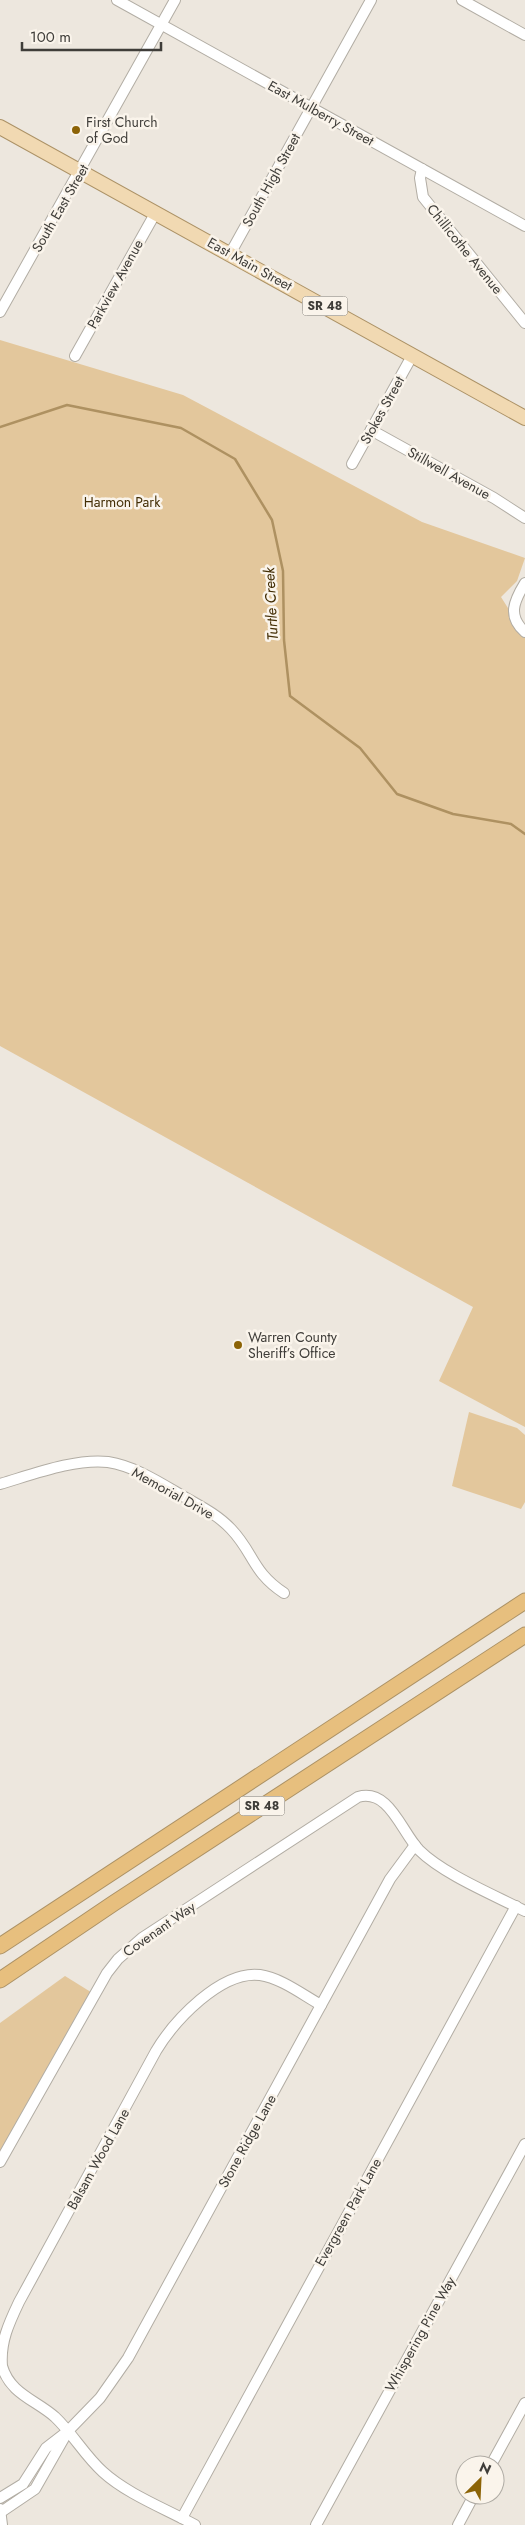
<svg xmlns="http://www.w3.org/2000/svg" width="525" height="2525" viewBox="0 0 525 2525" font-family="Jost,sans-serif">
	<rect width="100%" height="100%" fill="#ede7de"/>
	<!-- green -->
	<g fill="#e3c79c">
		<polygon points="0,340 183,395 422,522 525,558 517,581 501,597 525,635 525,1427 439,1381 473,1307 0,1046"/>
		<polygon points="469,1412 517,1428 525,1435 525,1502 521,1509 452,1486"/>
		<polygon points="65,1976 94,1994 0,2163 0,2023"/>
	</g>
	<g fill="none" stroke-linecap="round" stroke-linejoin="round">
		<!-- stream -->
		<polyline stroke="#ae9161" stroke-width="2.5" points="0,427 67,405 181,428 235,459 272,520 283,571 284,640 290,696 360,748 397,794 453,814 511,824 525,834"/>
		<!-- minor casing -->
		<g stroke="#b2ada4" stroke-width="12">
			<g id="minor">
				<polyline points="117,0 525,226"/>
				<polyline points="462,0 525,35"/>
				<polyline points="422,169 420,178 423,197 525,323"/>
				<polyline points="230,254 371,0"/>
				<polyline points="0,312 175,0"/>
				<polyline points="75,356 156,212"/>
				<polyline points="371,430 494,498 525,518"/>
				<polyline points="352,464 412,356"/>
				<path d="M525,583C514,601 507,616 525,632"/>
				<path d="M0,1484C31,1475 76,1458 108,1462C134,1466 159,1482 181,1495C198,1505 217,1514 231,1529C254,1553 252,1572 284,1593"/>
				<path d="M0,2162L107,1973L118,1959L142,1938L358,1797C389,1788 401,1831 419,1850C443,1874 494,1895 525,1911"/>
				<polyline points="491,2465 525,2403"/>
				<polyline points="0,2498 23,2484 46,2448 68,2431 100,2398 128,2358 390,1879 415,1845"/>
				<polyline points="0,2509 2,2525"/>
				<polyline points="1,2512 35,2489 68,2431"/>
				<polyline points="182,2518 516,1906"/>
				<path d="M195,2525C166,2509 127,2494 103,2472C85,2456 73,2434 55,2417C36,2400 10,2394 2,2366C0,2342 9,2323 19,2302L156,2051C174,2021 221,1970 260,1975C281,1978 303,1995 321,2005"/>
				<polyline points="316,2525 525,2144"/>
				<polyline points="458,2525 474,2495"/>
			</g>
		</g>
		<!-- major casing -->
		<g stroke="#ac9266" stroke-width="16">
			<polyline id="major" points="0,127 525,418"/>
		</g>
		<!-- highway casing -->
		<g stroke="#ac9266" stroke-width="17">
			<g id="highway">
				<polyline points="0,1946 525,1601"/>
				<polyline points="0,1980 114,1903 525,1635"/>
			</g>
		</g>
		<!-- minor -->
		<use href="#minor" stroke="#fff" stroke-width="10"/>
		<!-- major -->
		<use href="#major" stroke="#f1d9b2" stroke-width="14"/>
		<!-- highway -->
		<use href="#highway" stroke="#e7bf7e" stroke-width="15"/>
	</g>
	<!-- markers -->
	<g fill="#8c6306" stroke="#faf4eb" stroke-width="2">
		<circle cx="76" cy="130" r="5"/>
		<circle cx="238" cy="1345" r="5"/>
	</g>
	<g text-anchor="middle" stroke-width="5" stroke-linejoin="round" paint-order="stroke">
		<!-- shield labels -->
		<g fill="#faf4eb" stroke="#77746e" stroke-width="1">
			<rect x="302.5" y="296.5" width="45" height="19" rx="4"/>
			<rect x="239.5" y="1796.5" width="45" height="19" rx="4"/>
		</g>
		<g font-size="12" font-weight="bold" fill="#3f3d39">
			<text x="325" y="310">SR 48</text>
			<text x="262" y="1810">SR 48</text>
		</g>
		<!-- street labels -->
		<g font-size="14" fill="#3f3d39" stroke="#faf4eb">
			<text transform="translate(321 113) rotate(29)" y="5">East Mulberry Street</text>
			<text transform="translate(271 180) rotate(-61)" y="5">South High Street</text>
			<text transform="translate(60 208) rotate(-60)" y="5">South East Street</text>
			<text transform="translate(465 249) rotate(51)" y="5">Chillicothe Avenue</text>
			<text transform="translate(250 264) rotate(29)" y="5">East Main Street</text>
			<text transform="translate(115 284) rotate(-61)" y="5">Parkview Avenue</text>
			<text transform="translate(382 410) rotate(-61)" y="5">Stokes Street</text>
			<text transform="translate(449 473) rotate(29)" y="5">Stillwell Avenue</text>
			<text transform="translate(173 1493) rotate(29)" y="5">Memorial Drive</text>
			<text transform="translate(159 1929) rotate(-35)" y="5">Covenant Way</text>
			<text transform="translate(247 2141) rotate(-61)" y="5">Stone Ridge Lane</text>
			<text transform="translate(98 2159) rotate(-61)" y="5">Balsam Wood Lane</text>
			<text transform="translate(348 2212) rotate(-61)" y="5">Evergreen Park Lane</text>
			<text transform="translate(420 2334) rotate(-61)" y="5">Whispering Pine Way</text>
		</g>
		<!-- poi labels -->
		<g font-size="14" fill="#3f3d39" stroke="#faf4eb" text-anchor="start">
			<text x="86" y="127">First Church<tspan x="86" dy="16">of God</tspan></text>
			<text x="248" y="1342">Warren County<tspan x="248" dy="16">Sheriff’s Office</tspan></text>
		</g>
		<!-- park labels -->
		<g font-size="14" fill="#432e05" stroke="#faf4eb">
			<text x="122" y="507">Harmon Park</text>
		</g>
		<!-- water labels -->
		<g font-size="15" font-style="italic" fill="#422d04" stroke="#faf4eb">
			<text transform="translate(271 604) rotate(-93)" y="5">Turtle Creek</text>
		</g>
	</g>
	<!-- north arrow -->
	<g transform="translate(480 2480) rotate(24)"><circle r="24" fill="#faf4eb" stroke="#afaba4"/>
	<path d="M0-4L9 19L0 12L-9 19Z" fill="#8c6306"/>
	<text y="-8" font-size="14" font-weight="bold" text-anchor="middle" fill="#3f3d39">N</text>
	</g>
	<!-- scale -->
	<path d="M22 42v8h139v-8" fill="none" stroke="#3f3d39" stroke-width="2.5"/>
	<text x="30" y="42" font-size="15" fill="#3f3d39" stroke="#faf4eb" stroke-width="4" paint-order="stroke">100 m</text>
</svg>
